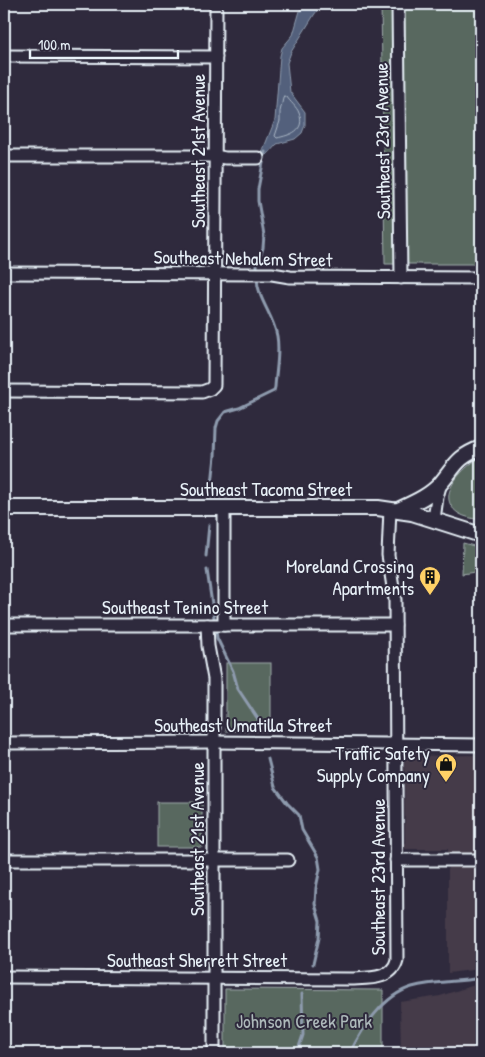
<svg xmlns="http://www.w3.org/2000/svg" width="485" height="1057" viewBox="0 0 485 1057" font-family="'Patrick Hand',sans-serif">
	<rect width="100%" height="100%" fill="#2f2a3d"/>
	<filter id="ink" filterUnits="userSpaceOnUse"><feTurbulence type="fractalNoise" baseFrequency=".02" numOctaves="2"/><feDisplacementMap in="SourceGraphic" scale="10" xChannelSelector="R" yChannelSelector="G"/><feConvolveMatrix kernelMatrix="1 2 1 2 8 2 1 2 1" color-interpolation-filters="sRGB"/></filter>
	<g filter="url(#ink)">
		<!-- built -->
		<g fill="#443a48">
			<polygon points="481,755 481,969 448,973 448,849 405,849 404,756"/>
			<polygon points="481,983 481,1053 401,1053 400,1002 440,996"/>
		</g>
		<!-- green -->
		<g fill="#58685f" stroke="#a0acac">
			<polygon points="381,4 481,4 481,264 385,264"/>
			<path d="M481,457V520C474,519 464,517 458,513C433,495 465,466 481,457Z"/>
			<polygon points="463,543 481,548 481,571 462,574"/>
			<rect x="226" y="663" width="45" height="68"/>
			<rect x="157" y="802" width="45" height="45"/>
			<polygon points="225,989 383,990 383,1053 225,1053"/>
		</g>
		<!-- water -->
		<polygon fill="#52617c" stroke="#8e9bae" points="302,4 322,4 314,15 291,52 287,63 290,92 305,112 305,125 302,133 295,139 277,144 267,155 261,155 275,120 280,56 282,48 293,35"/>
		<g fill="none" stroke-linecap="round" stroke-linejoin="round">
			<!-- shore -->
			<path stroke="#acb7c6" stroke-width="1" d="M284,96L287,97C290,102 297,107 299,113C306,131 290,135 277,138L275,136L280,121V112Z"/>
			<!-- stream -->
			<g stroke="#8e9bae" stroke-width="3">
				<polyline points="257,270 257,265 263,248 264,235 258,201 258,189 265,152"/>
				<path d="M211,494L215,456L216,428L218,421L225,412L239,408L274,391L275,387C276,370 280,352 277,336C273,314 257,299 257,277"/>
				<polyline points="206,556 209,525"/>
				<polyline points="207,570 217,638 233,671 238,689 264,728"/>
				<polyline points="268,759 275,787 287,803 299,815 302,830 318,857 320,869 316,888 315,904 320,921 319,938 313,964"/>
				<polyline points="297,1053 303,1035 302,994"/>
				<path d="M350,1053C362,1028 384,995 412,987C434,981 459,982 481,978"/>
			</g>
			<!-- minor casing -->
			<g stroke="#e8f1f8" stroke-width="15">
				<g id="minor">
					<polyline points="398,4 401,278"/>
					<polyline points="4,56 216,57"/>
					<polyline points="4,156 215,156 225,158 258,158"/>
					<polyline points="4,273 272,274 290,277 481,278"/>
					<polyline points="4,391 202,392 210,389 214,385 216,4"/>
					<polyline points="224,508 224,625"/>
					<polyline points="434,520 437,497 441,483"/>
					<polyline points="4,625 395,625"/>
					<polyline points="207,625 208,646 214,679 214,1053"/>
					<polyline points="4,743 214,742 481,745"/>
					<polyline points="4,860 288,860"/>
					<polyline points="396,860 481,860"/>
					<path d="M4,977L351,979C368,978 392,980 397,960L395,600L388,555L390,509"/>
				</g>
			</g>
			<!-- major casing -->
			<g stroke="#e8f1f8" stroke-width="18">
				<g id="major">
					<polyline points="4,508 378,508 412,513 481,535"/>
					<path d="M398,510C413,503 430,496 441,483C456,465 457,457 481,448"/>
				</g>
			</g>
			<!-- minor -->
			<use href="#minor" stroke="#2f2a3d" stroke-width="11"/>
			<!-- major -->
			<use href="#major" stroke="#2f2a3d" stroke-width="14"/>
		</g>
	</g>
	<!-- icons -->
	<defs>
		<g id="building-pin" transform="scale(1.125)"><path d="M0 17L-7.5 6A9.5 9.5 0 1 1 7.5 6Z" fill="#ffd166" stroke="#2f2a3d"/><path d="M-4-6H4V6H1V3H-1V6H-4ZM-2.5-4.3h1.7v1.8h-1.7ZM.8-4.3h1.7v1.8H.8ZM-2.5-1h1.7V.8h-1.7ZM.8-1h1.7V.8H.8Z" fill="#111"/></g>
		<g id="shop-pin" transform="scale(1.125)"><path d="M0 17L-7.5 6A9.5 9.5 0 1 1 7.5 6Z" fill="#ffd166" stroke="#2f2a3d"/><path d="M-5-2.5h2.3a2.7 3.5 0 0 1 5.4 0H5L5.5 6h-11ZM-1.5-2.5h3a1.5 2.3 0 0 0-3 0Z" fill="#111"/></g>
	</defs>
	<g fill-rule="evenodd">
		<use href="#building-pin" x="430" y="577"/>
		<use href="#shop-pin" x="446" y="764"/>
	</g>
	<g text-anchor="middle" stroke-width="4" stroke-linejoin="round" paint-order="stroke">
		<!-- street labels -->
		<g font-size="19" fill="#e8f1f8" stroke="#2f2a3d">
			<text transform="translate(382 141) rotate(-91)" y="7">Southeast 23rd Avenue</text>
			<text transform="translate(198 151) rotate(-90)" y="7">Southeast 21st Avenue</text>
			<text transform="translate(243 258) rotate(1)" y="7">Southeast Nehalem Street</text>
			<text x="266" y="496">Southeast Tacoma Street</text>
			<text x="185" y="614">Southeast Tenino Street</text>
			<text x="243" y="732">Southeast Umatilla Street</text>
			<text transform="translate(197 839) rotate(-90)" y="7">Southeast 21st Avenue</text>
			<text transform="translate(378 877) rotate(-90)" y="7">Southeast 23rd Avenue</text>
			<text x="197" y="967">Southeast Sherrett Street</text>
		</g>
		<!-- poi labels -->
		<g font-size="19" fill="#e8f1f8" stroke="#2f2a3d" text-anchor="end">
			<text x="414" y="573">Moreland Crossing<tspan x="414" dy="22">Apartments</tspan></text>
			<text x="430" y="760">Traffic Safety<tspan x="430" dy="22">Supply Company</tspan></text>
		</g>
		<!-- park labels -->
		<g font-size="19" fill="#aebabb" stroke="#2f2a3d">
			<text x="304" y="1028">Johnson Creek Park</text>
		</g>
	</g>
	<!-- margin -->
	<rect width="485" height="1057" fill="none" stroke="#2f2a3d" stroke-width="20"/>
	<rect x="10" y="10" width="465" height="1037" fill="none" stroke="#e8f1f8" stroke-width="2" filter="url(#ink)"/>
	<!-- scale -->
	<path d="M30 50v8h148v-8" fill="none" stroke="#e8f1f8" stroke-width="2.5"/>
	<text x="38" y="50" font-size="15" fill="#e8f1f8" stroke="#2f2a3d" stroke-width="4" paint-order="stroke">100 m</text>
</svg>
